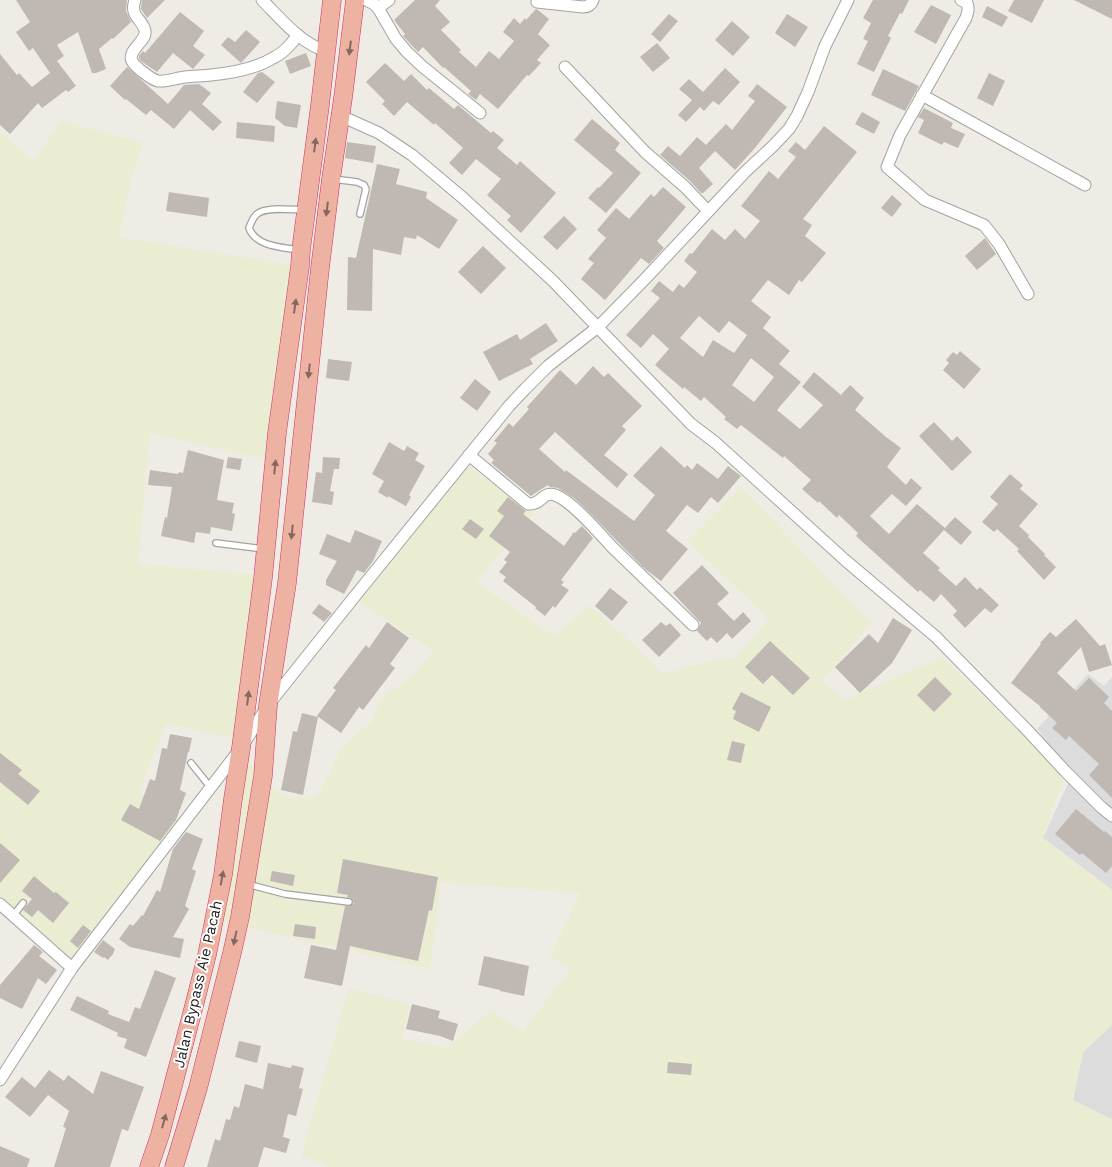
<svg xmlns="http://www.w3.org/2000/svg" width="1112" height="1167" viewBox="0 0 1112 1167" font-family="'Work Sans',sans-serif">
	<rect width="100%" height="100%" fill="#efece6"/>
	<!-- residential -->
	<g fill="#dddcdc">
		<polygon points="1088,674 1104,686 1112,677 1112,890 1043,838 1072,775 1037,729"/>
		<polygon points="1112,1025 1112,1119 1111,1119 1073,1100 1083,1052"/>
	</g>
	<!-- farmland -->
	<g fill="#ebedd2">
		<polygon points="61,121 143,143 131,179 119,237 300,266 275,462 150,433 138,564 261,575 245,741 167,723 139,791 173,836 72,968 0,907 0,131 33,162"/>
		<polygon points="463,462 534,513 476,582 555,637 589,605 632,643 663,674 703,663 736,657 769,619 687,541 741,487 871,623 822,681 845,700 942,657 1065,776 1043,838 1112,890 1112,1025 1083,1052 1073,1100 1111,1119 1112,1119 1112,1167 328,1167 301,1156 349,988 410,1004 402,1039 447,1048 490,1011 523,1031 572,967 550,957 580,893 441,882 430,969 209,918 237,750 284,797 317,797 342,747 373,720 378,704 384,695 409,679 434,651 354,599"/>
	</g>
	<!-- building -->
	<g fill="#c0b8b2" fill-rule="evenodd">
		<polygon points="16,0 127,0 126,11 131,22 113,39 112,38 99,49 106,69 96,73 92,73 78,32 57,45 64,56 57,61 76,86 68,92 66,90 42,108 38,103 10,134 0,125 0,54 17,75 19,73 32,87 50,73 33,48 29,51 16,32 30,22"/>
		<polygon points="142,0 165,0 147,18 141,9"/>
		<polygon points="415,0 440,0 435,6 450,22 441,30 461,50 459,52 476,67 489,51 499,59 514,41 503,32 514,18 520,24 525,18 526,20 536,9 538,10 549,19 538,34 550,45 537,60 541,63 529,76 527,75 498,109 480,94 476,100 468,94 471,91 444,67 443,68 423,47 418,52 403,36 405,34 394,20"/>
		<polygon points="873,0 909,0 902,14 900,13 888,36 891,38 874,72 857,64 868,41 863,39 871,23 863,18"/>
		<polygon points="1014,0 1044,0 1032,23 1008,11"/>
		<polygon points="1074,0 1112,0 1112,19"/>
		<polygon points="931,5 951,15 936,44 914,32"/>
		<polygon points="987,6 1008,17 1002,27 982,17"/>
		<polygon points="180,12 204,31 193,46 205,55 193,69 173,53 157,72 141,61 139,58 139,56 143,51 145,53"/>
		<polygon points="669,14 678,21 660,42 651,34"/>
		<polygon points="787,14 808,27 795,47 775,33"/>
		<polygon points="732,21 750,37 733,56 715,40"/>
		<polygon points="246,30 260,42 241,63 221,45 228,37 235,42"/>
		<polygon points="657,43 670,58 653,72 640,57"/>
		<polygon points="306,53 311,66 290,74 285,61"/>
		<polygon points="385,63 404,81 411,74 427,90 429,88 454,109 458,105 491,133 493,131 504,140 497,148 517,165 520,161 556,193 521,233 507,220 511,216 487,195 501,179 476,159 462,175 449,163 463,148 435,123 434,125 407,102 394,116 382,104 385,101 366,82"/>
		<polygon points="127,67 168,104 184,85 199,84 211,93 202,104 222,122 213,131 190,110 174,129 151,110 146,115 126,99 125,100 110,86"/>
		<polygon points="725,68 740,82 719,105 713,101 704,111 700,107 686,122 678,115 692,100 679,89 689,79 703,92"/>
		<polygon points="883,69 919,86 905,111 871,95"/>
		<polygon points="262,72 275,82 257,103 243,92 258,73"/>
		<polygon points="989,73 1005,81 993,106 977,98"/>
		<polygon points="757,84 787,107 755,148 735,170 715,151 699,168 713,184 703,193 701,193 690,181 660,155 668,146 680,156 697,137 706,145 726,124 732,130 755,101 748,96"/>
		<polygon points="277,101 301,105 297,128 285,126 275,118"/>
		<polygon points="924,108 953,123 951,128 965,134 958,148 944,142 942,145 918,133 924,120 918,117"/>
		<polygon points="862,112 880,122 874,134 855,124"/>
		<polygon points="592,119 620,143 615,150 641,173 606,213 588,198 598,187 599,188 613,173 574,140"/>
		<polygon points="237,122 275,126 274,142 236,138"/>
		<path d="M824,126L857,152L803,219L812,225L805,236L826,253L802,282L799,280L789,295L768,280L751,301L771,317L763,328L790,351L779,364L801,382L777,410L800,429L823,405L802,387L814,372L841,395L850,385L864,398L855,410L886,437L901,448L887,467L906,485L911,478L922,488L906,506L892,494L870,516L889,534L917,504L945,528L955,517L972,532L961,545L944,530L923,553L940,568L938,570L956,586L965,577L977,590L980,587L999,605L991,613L985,608L965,628L953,615L957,611L941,594L934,602L920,590L918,592L856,536L858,533L839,515L837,518L819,501L818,503L802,489L811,480L784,456L783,458L741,425L737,429L724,419L726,417L704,397L701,401L684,387L683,389L655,365L669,349L653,334L641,348L626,335L660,298L651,291L659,281L673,292L679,284L684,288L697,272L684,261L690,253L692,254L712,229L725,240L735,229L745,239L760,221L741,206L769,171L778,179L796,157L788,151L796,142L805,150ZM699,316L719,333L729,321L747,335L734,353L713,340L703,357L680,338ZM751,358L774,377L754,402L732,385Z"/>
		<polygon points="347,142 376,146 373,163 345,158"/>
		<polygon points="377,164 400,169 396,184 427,192 426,198 458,220 439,249 417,235 416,239 404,237 401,255 373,249 372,311 347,310 348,257 356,258"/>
		<polygon points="663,187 686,207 657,241 664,248 649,264 641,258 605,300 581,279 594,263 588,259 606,238 597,230 616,208 629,219 651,194 654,197"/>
		<polygon points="169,192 209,198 207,217 166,211"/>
		<polygon points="892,195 902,204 892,217 881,208"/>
		<polygon points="564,216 577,229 557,250 543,237"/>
		<polygon points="985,238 996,254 977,270 965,256"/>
		<polygon points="483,246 506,268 481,294 458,272"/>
		<polygon points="546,323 558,341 530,359 533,364 499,381 483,352 517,334 520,340"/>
		<polygon points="960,351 981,369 964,389 943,370 949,363 946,360 953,352 957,355"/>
		<polygon points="328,359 352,362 349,381 326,378"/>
		<polygon points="593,366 604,377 608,373 642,406 622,426 626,430 604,455 628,474 617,488 555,432 539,449 565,472 566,470 634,521 655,495 633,476 661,446 685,468 687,465 692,470 697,463 718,479 728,466 741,476 718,503 711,497 698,513 687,505 666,531 688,549 661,581 645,569 617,541 590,513 574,498 558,488 550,487 548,485 531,496 491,463 494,460 488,454 497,443 494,441 509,423 513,427 529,409 527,407 560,370 576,385"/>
		<polygon points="475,379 491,392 477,411 460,398"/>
		<polygon points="934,422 952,441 957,436 972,452 952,471 919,436"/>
		<polygon points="389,442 404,451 407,446 419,453 415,460 425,466 409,495 411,497 406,506 388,496 388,498 378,492 384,481 372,474"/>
		<polygon points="188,450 224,460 217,500 234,503 232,513 235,514 232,531 211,527 210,534 196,532 194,543 161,536 165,517 167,518 172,487 148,485 150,470 178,474 179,472 183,473"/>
		<polygon points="228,457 242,459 240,470 226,468"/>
		<polygon points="323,457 340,458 339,469 334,469 330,491 334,492 332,505 312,502 316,472 322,473"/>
		<polygon points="1010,474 1023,485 1020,489 1038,504 1019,526 1029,535 1028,537 1045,554 1044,555 1056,567 1044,580 1017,551 1019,549 997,529 994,532 982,522 998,504 990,497"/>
		<polygon points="508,497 526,511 523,514 564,546 574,532 575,533 582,526 593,538 561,580 564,582 561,585 569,590 555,608 553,606 545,616 535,608 536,607 503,581 506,577 499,572 507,562 504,560 510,552 489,536 504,516 497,511"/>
		<polygon points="470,519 484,529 476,539 462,529"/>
		<polygon points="355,530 382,541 373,561 364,573 357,570 344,594 326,585 326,580 337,561 319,554 327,534 350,543"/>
		<polygon points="702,565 729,593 717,604 734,621 743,612 751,621 732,639 727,633 717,643 711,637 707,641 697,631 701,623 673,593"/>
		<polygon points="610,588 628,602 612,621 595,606"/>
		<polygon points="319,604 332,613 324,622 312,613"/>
		<polygon points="893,618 912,630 892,663 860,693 835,667 869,634 878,643"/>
		<polygon points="1076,619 1100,646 1105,644 1112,665 1089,672 1081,647 1057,673 1076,691 1089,678 1109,697 1104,703 1112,711 1112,798 1089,775 1099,764 1069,736 1066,740 1052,728 1057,723 1040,707 1040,706 1011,683 1041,644 1040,643 1050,632 1056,637"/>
		<polygon points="387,622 409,638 390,664 395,668 363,710 359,707 341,733 317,716 336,690 333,688 366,645 369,648"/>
		<polygon points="661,622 666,626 670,623 681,635 659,657 642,640"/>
		<polygon points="770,641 810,678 793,695 772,675 763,684 745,667"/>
		<polygon points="935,677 952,694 934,712 917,695"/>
		<polygon points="741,692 771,707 759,732 733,719 736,711 732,709"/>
		<polygon points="302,713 318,717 303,795 281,790 293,731 297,732"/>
		<polygon points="170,734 192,738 189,752 188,752 180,790 186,793 176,820 160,841 121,820 130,804 139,809 150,779 155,781 162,748 167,749"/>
		<polygon points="732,741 745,744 741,763 727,760"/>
		<polygon points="0,753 22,770 18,774 40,791 28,805 0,782"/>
		<polygon points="1076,809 1104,832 1105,831 1112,837 1112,866 1106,873 1082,853 1080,855 1055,834"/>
		<polygon points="186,832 203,839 192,869 196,871 185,906 189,909 173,937 184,939 180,958 130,947 119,939 130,924 133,926 142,915 143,916 157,890 160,892 173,849"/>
		<polygon points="0,843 20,860 0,883"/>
		<polygon points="343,859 438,877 432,911 429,910 418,961 350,946 342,986 304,978 311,945 336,950 345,906 350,906 354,903 352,899 347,897 348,895 337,893"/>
		<polygon points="272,871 295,875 293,886 270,881"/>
		<polygon points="34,876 54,893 56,892 69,903 53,923 38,910 32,917 23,910 32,899 22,891"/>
		<polygon points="295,924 316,927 315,939 293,936"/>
		<polygon points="83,925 91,931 78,948 70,941"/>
		<polygon points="103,940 115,949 113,954 108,960 104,957 103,958 94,952"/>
		<polygon points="34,945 43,952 39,956 57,970 46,984 38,978 22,1009 0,998 0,985"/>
		<polygon points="484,956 529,966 524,996 500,991 500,990 478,985"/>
		<polygon points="155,970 176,978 146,1057 124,1048 127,1039 117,1036 118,1033 70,1010 77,996 109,1011 108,1014 129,1022 135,1007 140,1009"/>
		<polygon points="412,1004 440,1011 438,1018 458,1024 453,1041 440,1036 406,1029"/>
		<polygon points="239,1041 261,1046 257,1063 235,1057"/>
		<polygon points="668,1062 692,1064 691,1075 667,1073"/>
		<polygon points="268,1063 291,1068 292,1065 304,1068 299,1088 303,1089 296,1116 288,1114 283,1137 290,1139 286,1153 264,1147 258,1167 207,1167 215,1139 220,1141 226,1119 230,1120 234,1106 239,1108 245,1084 263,1089"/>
		<polygon points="49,1070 64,1081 68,1075 93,1094 101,1071 144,1087 128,1131 122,1129 110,1167 54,1167 66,1128 63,1127 69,1111 48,1095 30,1117 5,1097 22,1077 35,1088"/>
		<polygon points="0,1146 30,1159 27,1167 0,1167"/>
	</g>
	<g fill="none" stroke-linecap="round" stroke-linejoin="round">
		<!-- service casing -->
		<g stroke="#a3a3a3" stroke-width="8">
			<g id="service">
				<polyline points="333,179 357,182 364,185 366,189 360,214"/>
				<path d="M299,250C282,247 256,247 249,228C251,223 253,217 257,214C266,206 293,210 305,210"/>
				<polyline points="216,543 264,549"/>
				<polyline points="191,763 211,788"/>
				<polyline points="247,884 285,894 349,902"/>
				<polyline points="13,916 23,903"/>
			</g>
		</g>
		<!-- minor casing -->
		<g stroke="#a3a3a3" stroke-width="13">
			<g id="minor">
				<path d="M135,0C129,17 143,19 145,31C147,41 127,50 132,61C134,66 152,80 158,81C167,82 176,78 185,77C194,76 203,76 211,75C232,73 255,69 273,58C284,53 291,44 298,35"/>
				<path d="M262,0C281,19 300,43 326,51"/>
				<polyline points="366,0 374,4 378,8 396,39 407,52 423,67 480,113"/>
				<path d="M961,0L967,3C969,9 968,12 966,18L900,135L887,167L925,200L984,225L999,244L1028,294"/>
				<path d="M537,2L583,7C588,7 591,5 593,0"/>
				<polyline points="378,8 389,0"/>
				<polyline points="565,67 645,152 685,187 708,211"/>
				<polyline points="922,95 1085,185"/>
				<polyline points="341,116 379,133 412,155 463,198 553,281 691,424 716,443 845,560 936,637 1029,732 1065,771 1101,807 1112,816"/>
				<path d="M469,455L528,504C542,505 542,491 555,495C572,501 599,533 612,547C639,573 666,599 693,625"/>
				<polyline points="0,904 72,968"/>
				<polyline points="0,1080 72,968 241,748 268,705 355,596 509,406 526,388 548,366 598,327 646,278 745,172 774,145 789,129 797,116 808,92 825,46 848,0"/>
			</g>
		</g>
		<!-- trunk casing -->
		<g stroke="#d22e66" stroke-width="19">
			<g id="trunk">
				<polyline points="149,1167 160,1135 195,1002 207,955 223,875 233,799 241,748 263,578 277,433 300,266 301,250 320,105 332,0"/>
				<polyline points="174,1167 198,1088 232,953 240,917 263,776 268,705 287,583 320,268 331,179 343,98 355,0"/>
			</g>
		</g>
		<!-- service -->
		<use href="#service" stroke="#fff" stroke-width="5.5"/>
		<!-- minor -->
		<use href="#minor" stroke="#fff" stroke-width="11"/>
		<!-- trunk -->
		<use href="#trunk" stroke="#edb2a2" stroke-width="18"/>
	</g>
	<!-- one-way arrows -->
	<defs><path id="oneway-solid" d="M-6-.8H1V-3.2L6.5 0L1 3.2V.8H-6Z" transform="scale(1.25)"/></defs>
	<g fill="#866860">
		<use href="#oneway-solid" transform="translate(350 48) rotate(97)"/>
		<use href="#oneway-solid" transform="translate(315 145) rotate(-83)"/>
		<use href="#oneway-solid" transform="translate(327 209) rotate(97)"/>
		<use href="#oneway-solid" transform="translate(295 306) rotate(-82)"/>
		<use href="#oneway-solid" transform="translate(309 371) rotate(96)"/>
		<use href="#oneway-solid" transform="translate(275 467) rotate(-84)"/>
		<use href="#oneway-solid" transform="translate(292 532) rotate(96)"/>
		<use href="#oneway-solid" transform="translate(248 698) rotate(-83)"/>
		<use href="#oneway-solid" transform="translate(222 878) rotate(-80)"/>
		<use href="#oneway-solid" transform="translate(235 938) rotate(102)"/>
		<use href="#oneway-solid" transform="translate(164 1121) rotate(-75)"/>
	</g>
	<g text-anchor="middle" stroke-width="4" stroke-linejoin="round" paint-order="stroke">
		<!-- street labels -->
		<g font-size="15" fill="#1f1f1f" stroke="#fff">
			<text transform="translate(198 984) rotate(-77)" y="5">Jalan Bypass Aie Pacah</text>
		</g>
	</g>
</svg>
